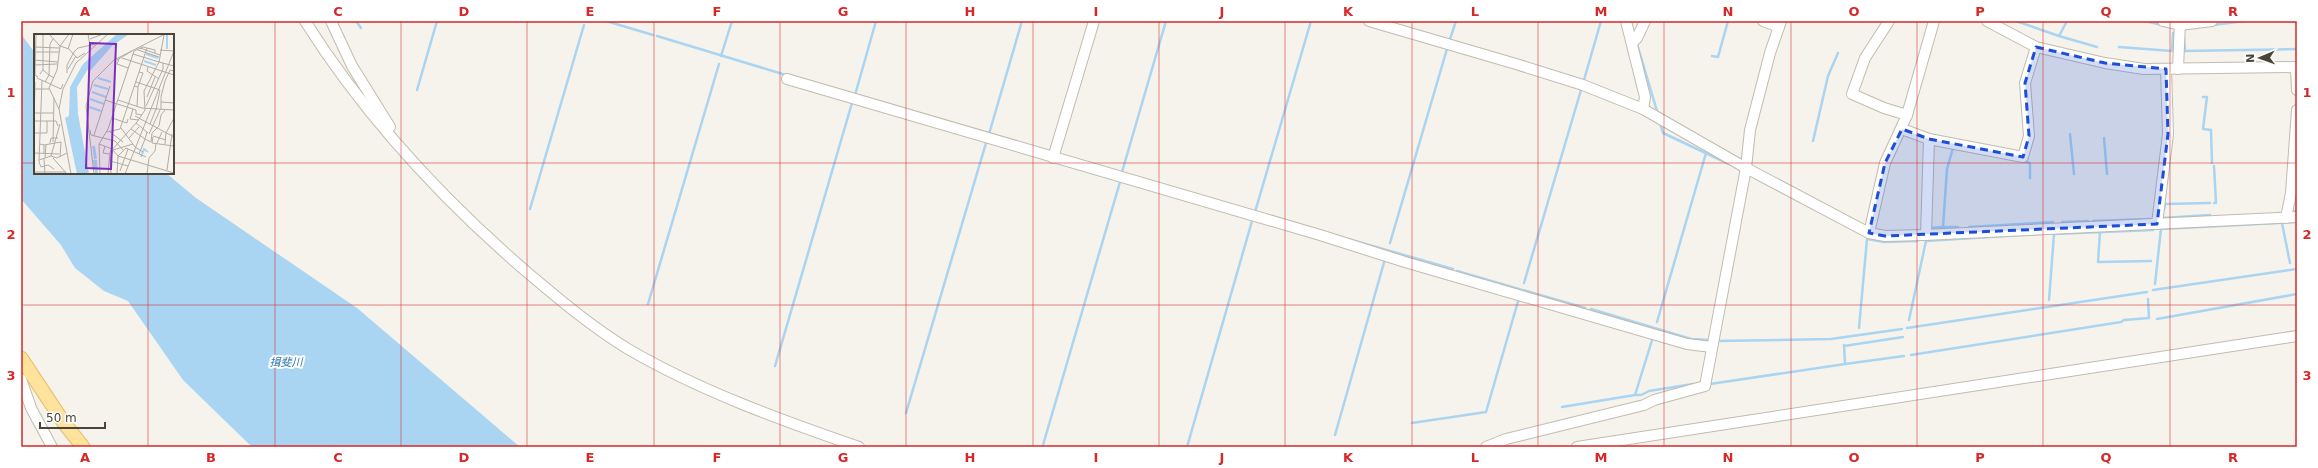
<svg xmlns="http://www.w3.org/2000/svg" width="2318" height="468" viewBox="0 0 2318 468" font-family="'DejaVu Sans','Noto Sans JP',sans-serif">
	<rect width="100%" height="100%" fill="#f6f3ec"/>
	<!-- water -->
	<polygon fill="#a9d4f2" points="21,34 35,53 35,173 166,173 196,198 357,308 520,447 252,447 183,380 128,301 104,291 75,268 61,245 21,199"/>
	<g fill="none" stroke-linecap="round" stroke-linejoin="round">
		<!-- stream -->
		<g stroke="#a9d4f2" stroke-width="2.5">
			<polyline points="356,21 361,28"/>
			<polyline points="606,21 653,35"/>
			<polyline points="2016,21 2059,36 2067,21"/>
			<polyline points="2145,21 2162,25"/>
			<polyline points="2213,25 2245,21"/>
			<polyline points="657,36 786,75"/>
			<polyline points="2059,36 2097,47"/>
			<polyline points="2184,37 2185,51 2297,49"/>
			<polyline points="1450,39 1456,21"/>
			<polyline points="1637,44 1657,111"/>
			<polyline points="2119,47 2172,51 2173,33"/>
			<polyline points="721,56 732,21"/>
			<polyline points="1712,56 1718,57 1728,21"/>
			<polyline points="1584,80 1601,21"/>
			<polyline points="417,90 437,21"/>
			<polyline points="855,95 876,21"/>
			<polyline points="2203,97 2207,97 2203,129 2211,130 2212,163"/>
			<polyline points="1660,123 1663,133 1729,164"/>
			<polyline points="989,134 1022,21"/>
			<polyline points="2070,134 2074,174"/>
			<polyline points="2104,138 2107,174"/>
			<polyline points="1813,141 1828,76 1838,53"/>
			<polyline points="1956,148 1953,148 1947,169 1943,227 1958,227"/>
			<polyline points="2022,161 2030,163 2030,178"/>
			<polyline points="2214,166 2216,203 2214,203"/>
			<polyline points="1122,172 1166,21"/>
			<polyline points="530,209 584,25"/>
			<polyline points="2164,210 2165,204 2210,203"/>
			<polyline points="2292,211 2297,211"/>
			<polyline points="1255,212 1311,21"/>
			<polyline points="2163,216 2162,218 2210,215"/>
			<polyline points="2093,221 2149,219"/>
			<polyline points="2062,222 2088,221"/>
			<polyline points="2282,223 2290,263"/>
			<polyline points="1969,227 2053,222"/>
			<polyline points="1930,228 1943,227"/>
			<polyline points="2100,232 2098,262 2151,261"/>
			<polyline points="1348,239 1453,269"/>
			<polyline points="1390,243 1447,49"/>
			<polyline points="1457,271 1585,308"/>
			<polyline points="1524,283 1581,90"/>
			<polyline points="2155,284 2161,229 2297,222"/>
			<polyline points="2153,290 2297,269"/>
			<polyline points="2049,300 2054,234 2153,230"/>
			<polyline points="648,304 719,64"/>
			<polyline points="1591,309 1691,339 1709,340"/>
			<polyline points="2157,319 2297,294"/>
			<polyline points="1909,320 1926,241 2054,233"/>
			<polyline points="1657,322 1706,153"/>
			<polyline points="1859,328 1867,239 1884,242 1917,241"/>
			<polyline points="1907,328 2147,292"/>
			<polyline points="1653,337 1635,395 1641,395 1649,391 1693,384"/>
			<polyline points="1716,341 1831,339 1902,329"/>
			<polyline points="1844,346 1903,337"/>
			<polyline points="1911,355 2121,322 2124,320 2149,318 2148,299"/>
			<polyline points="1845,364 1904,356"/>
			<polyline points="775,366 852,103"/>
			<polyline points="1710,384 1845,364 1844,345"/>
			<polyline points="1562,407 1635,395"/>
			<polyline points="906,413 986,143"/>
			<polyline points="1412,423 1486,412 1519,298"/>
			<polyline points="1335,435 1385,259"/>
			<polyline points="1043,445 1120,182"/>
			<polyline points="1187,447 1252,221"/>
		</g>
		<!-- minor casing -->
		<g stroke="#c2bbae" stroke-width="12">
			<g id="minor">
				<path d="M305,21C365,116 443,200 528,273C560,300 592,327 628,349C700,391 781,420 859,447"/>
				<polyline points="331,21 352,66 390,127"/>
				<polyline points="1369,21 1516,64 1583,85 1643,109 1746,168 1869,233 1885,236 1923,235 2297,217"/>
				<polyline points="1626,21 1645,97 1643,109"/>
				<polyline points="1763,21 1779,27"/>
				<polyline points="1889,21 1865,58 1852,94 1884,108 1907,115"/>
				<polyline points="1987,21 2036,47 2105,63 2144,69 2297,67"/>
				<polyline points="2163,21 2180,25 2212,21"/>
				<polyline points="1632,43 1637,38 1645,21"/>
				<polyline points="2296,67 2297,90"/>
				<polyline points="2178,69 2180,21"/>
				<polyline points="787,79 1320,235 1405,262 1687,344 1712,347"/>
				<polyline points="1902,129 1929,139 2023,157 2029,136 2025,83 2036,47"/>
				<polyline points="1053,158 1094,21"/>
				<polyline points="2286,218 2291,193 2297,110"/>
				<polyline points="2157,224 2168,134 2166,69"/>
				<polyline points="1869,233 1885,163 1907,115 1934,21"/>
				<polyline points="1926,235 1929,139"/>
				<polyline points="21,379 31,408 52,447"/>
				<polyline points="1486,447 1506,439 1644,405 1654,400 1705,386 1746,168 1750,130 1770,53 1781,21"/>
				<polyline points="1577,447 2297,336"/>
			</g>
		</g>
		<!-- major casing -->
		<g stroke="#e6c16a" stroke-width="15">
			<polyline id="major" points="21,358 64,423 83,447"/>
		</g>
		<!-- minor -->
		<use href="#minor" stroke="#fff" stroke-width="10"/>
		<!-- major -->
		<use href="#major" stroke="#ffe39c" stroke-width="13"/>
	</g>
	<!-- marked area -->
	<path fill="#1d4ed8" fill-opacity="0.2" stroke="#1d4ed8" stroke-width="3" stroke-dasharray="8 5" stroke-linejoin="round" d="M2036,47L2105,63L2166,69L2168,134L2157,224L1885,236L1869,233L1885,163L1902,129L1929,139L2023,157L2029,136L2025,83Z"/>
	<!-- grid -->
	<path fill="none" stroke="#d62828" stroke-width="1" stroke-opacity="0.55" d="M148,21V35M275,21V447M401,21V447M527,21V447M654,21V447M780,21V447M906,21V447M1033,21V447M1159,21V447M1285,21V447M1412,21V447M1538,21V447M1664,21V447M1791,21V447M1917,21V447M2043,21V447M2170,21V447M21,163H35M173,163H2297M148,173V447M21,305H2297"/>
	<g text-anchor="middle" stroke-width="4" stroke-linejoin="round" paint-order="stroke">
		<!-- water labels -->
		<g font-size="11" font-style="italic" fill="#2e7ab2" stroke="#fff">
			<text x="286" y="366">揖斐川</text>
		</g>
	</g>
	<!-- overview -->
	<g transform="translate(34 34)">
		<rect width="140" height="140" fill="#f6f3ec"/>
		<path d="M83,0H95L78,12L56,37L54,35L43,53L44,80L55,140H43L32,88L31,84L35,82L36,53L49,30Z" fill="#a9d4f2"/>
		<path fill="none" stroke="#a9d4f2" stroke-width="2" d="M133,1V15M112,20L124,24M110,27L122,31M64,44L77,48M60,51L74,55M58,58L72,63M56,65L70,70M55,73L67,77M59,112L61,125M60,112L62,125M107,123L110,115L114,118M60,126L62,139M62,126L63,139"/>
		<path fill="none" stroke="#b2ada4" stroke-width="1" d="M2,0L1,41L4,43M15,0L26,12L35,15L43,24L51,19M54,0L56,12M19,5L16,10L15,41L20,44M56,5L69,0M0,13L25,14M106,14L126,21M34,15L39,0M104,16L125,23M126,16L140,17M0,18H25M99,20L125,28M88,24L140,41M85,25L83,30L94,34M0,26L24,28M83,26L98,17M125,28L140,32M0,31L23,30M114,33L113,37L125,45M34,35L42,22M9,36L15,41L11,48M33,39V31L40,18L44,14L62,10M6,40L9,36V0M3,44L27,55L29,50M8,46L5,128L7,133L14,131L20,135M102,48L126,56M100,52L104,53L103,73M104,53L109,39L105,38M0,55H15M113,63L121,43M71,66L102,76V80L108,81M84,66L108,74L140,76M127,68L140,69M112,72L129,35V29M25,75L15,54L23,36L26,12L35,0M99,75L96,85L105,86M122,76L126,56M127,76V63L131,47L136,36L140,37M0,79H19M101,82L140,103M78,84L93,89L94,85M0,87H22L24,92M102,89L114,99M26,90L17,122L23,124L33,119M116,90L122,75M0,92L1,48M87,94L101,113L109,118M97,95L111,105L105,120M56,96L57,101L81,107L89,116M73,98L86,95L113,14M76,98L89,108M113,98L111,105L117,108L118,99L125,92L127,81L131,76M0,99H13V87M115,100L126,76M60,101L76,52M119,102L132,106M119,103L118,109L140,112M95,104L105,93M19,108L20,64M16,109L17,104H24M123,109L128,98M6,110L10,111V120M65,110L78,115L84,122L140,139M131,110L132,99L140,84M10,111L27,108L26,123M71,112L69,119L75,120M0,119L25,120M84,122L92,114L112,123M11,124L12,111M19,124L33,140M10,125L11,140M5,126L17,122M76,127L94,132M133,136L138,100M86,137L94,115M0,138H32M37,140L25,75L29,55L42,29L74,0M60,140L52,72L59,47L80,26L131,0M66,140L65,110L74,95L100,17L109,13L121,16V19M74,140L76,118L103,88L111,76L110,57L125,28L130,1M77,140L76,127L79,116L99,110M83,140L84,122M91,140L140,17M113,140L115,124L121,117L122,109"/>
		<path fill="#7b2cbf" fill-opacity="0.15" stroke="#7b2cbf" stroke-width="2" d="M56,9L82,10L77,135L52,134Z"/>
		<rect width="140" height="140" fill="none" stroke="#4b4439" stroke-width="2"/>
	</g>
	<!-- border -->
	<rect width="2318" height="468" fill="none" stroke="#ffffff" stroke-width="44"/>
	<!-- north arrow -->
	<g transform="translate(2260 58) rotate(268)" stroke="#ffffff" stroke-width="3" paint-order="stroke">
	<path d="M0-3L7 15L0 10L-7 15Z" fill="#4b4439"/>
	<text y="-6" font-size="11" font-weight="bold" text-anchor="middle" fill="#4b4439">N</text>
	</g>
	<!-- scale -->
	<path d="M40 422v6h65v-6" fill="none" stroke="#4b4439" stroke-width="2"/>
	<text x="46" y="422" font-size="12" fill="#4b4439" stroke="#ffffff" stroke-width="3" paint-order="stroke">50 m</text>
	<rect x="22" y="22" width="2274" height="424" fill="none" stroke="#d62828" stroke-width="1.5"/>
	<g font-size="13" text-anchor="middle" font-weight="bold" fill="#d62828">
		<text x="85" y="16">A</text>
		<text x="211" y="16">B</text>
		<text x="338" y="16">C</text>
		<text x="464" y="16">D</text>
		<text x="590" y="16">E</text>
		<text x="717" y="16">F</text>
		<text x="843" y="16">G</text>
		<text x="970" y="16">H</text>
		<text x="1096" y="16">I</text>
		<text x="1222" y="16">J</text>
		<text x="1348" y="16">K</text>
		<text x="1475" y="16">L</text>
		<text x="1601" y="16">M</text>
		<text x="1728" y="16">N</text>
		<text x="1854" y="16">O</text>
		<text x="1980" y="16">P</text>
		<text x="2106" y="16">Q</text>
		<text x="2233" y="16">R</text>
		<text x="11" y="97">1</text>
		<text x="2307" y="97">1</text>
		<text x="11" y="239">2</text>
		<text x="2307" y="239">2</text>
		<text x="11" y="380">3</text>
		<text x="2307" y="380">3</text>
		<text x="85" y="462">A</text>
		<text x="211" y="462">B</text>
		<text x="338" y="462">C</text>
		<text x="464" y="462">D</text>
		<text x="590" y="462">E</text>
		<text x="717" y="462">F</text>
		<text x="843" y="462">G</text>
		<text x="970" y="462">H</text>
		<text x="1096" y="462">I</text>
		<text x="1222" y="462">J</text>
		<text x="1348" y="462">K</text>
		<text x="1475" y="462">L</text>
		<text x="1601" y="462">M</text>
		<text x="1728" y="462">N</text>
		<text x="1854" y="462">O</text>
		<text x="1980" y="462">P</text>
		<text x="2106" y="462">Q</text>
		<text x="2233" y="462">R</text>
	</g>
</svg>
